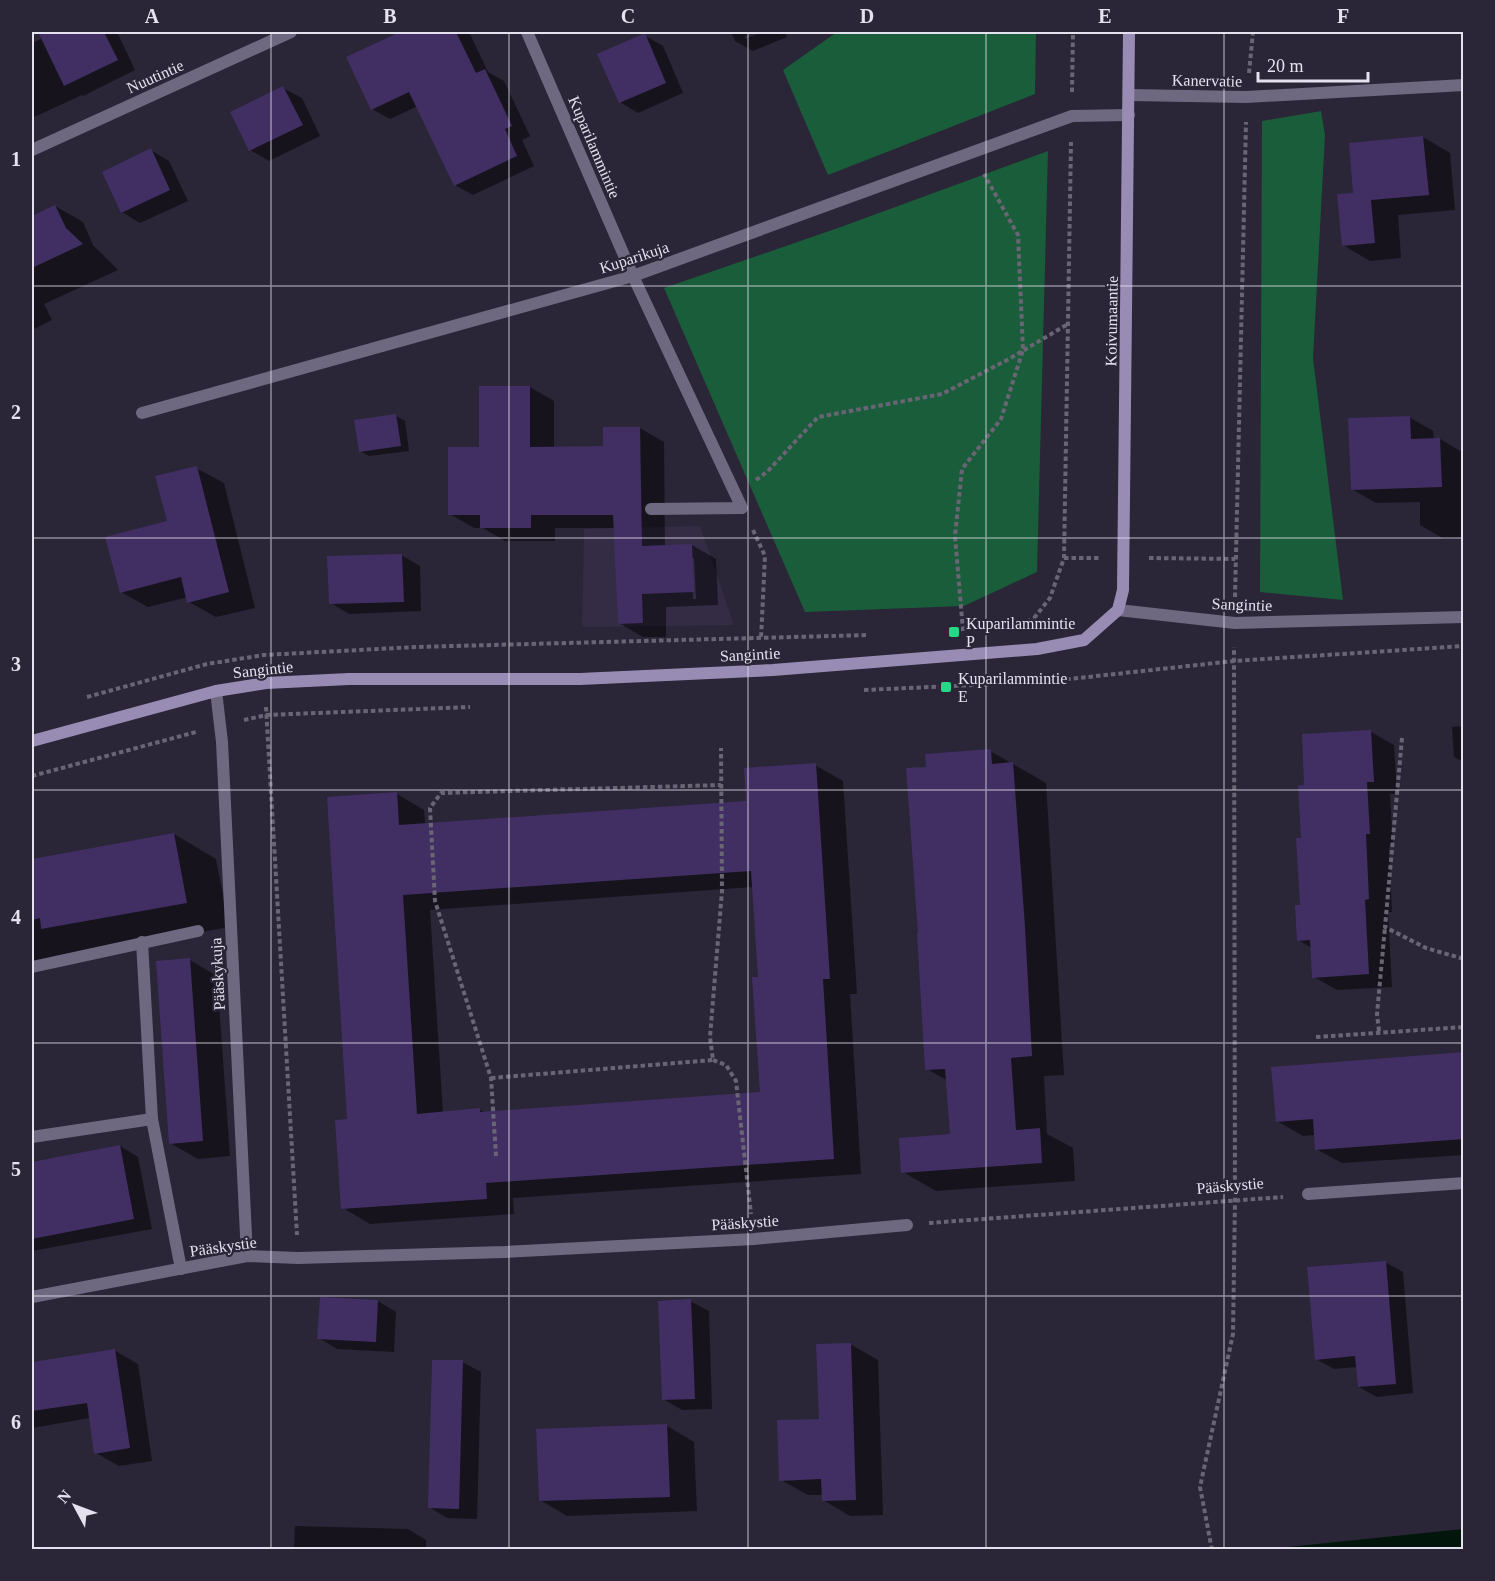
<svg xmlns="http://www.w3.org/2000/svg" width="1495" height="1581" viewBox="0 0 1495 1581" font-family="'Times New Roman',serif">
	<rect width="100%" height="100%" fill="#2a2537"/>
	<!-- built -->
	<polygon fill="#342c45" points="700,526 734,625 582,627 584,529"/>
	<!-- forest -->
	<g fill="#1a5d3a">
		<polygon points="837,32 1036,32 1035,94 828,175 783,70"/>
		<polygon points="1321,111 1325,135 1313,358 1343,600 1260,592 1262,121"/>
		<polygon points="1048,151 1037,572 964,606 805,612 664,288 838,228"/>
	</g>
	<!-- water -->
	<polygon fill="#03160b" points="1463,1529 1463,1549 1262,1549 1278,1548"/>
	<!-- shadow -->
	<g fill="#0007" fill-rule="evenodd">
		<polygon points="56,32 117,32 135,70 83,96 82,95 32,118 32,43"/>
		<polygon points="404,32 469,32 488,72 504,81 530,136 522,140 534,166 473,195 455,185 418,106 390,119 372,109 348,58"/>
		<polygon points="731,32 754,32 745,36 745,39 762,32 785,32 787,37 753,51 735,41"/>
		<polygon points="644,35 663,46 683,93 638,113 620,102"/>
		<polygon points="283,88 302,98 320,136 269,161 250,150"/>
		<polygon points="1423,137 1450,153 1455,210 1398,215 1401,258 1370,261 1343,245 1354,194"/>
		<polygon points="151,150 169,161 188,201 140,223 122,212"/>
		<polygon points="55,206 83,222 93,245 118,270 44,304 52,320 32,330 32,217"/>
		<path d="M530,387L554,401V448H605L604,429L640,428L664,442L665,546L692,545L716,559L718,605L666,607V637H643L619,623L615,528H555V541H505L483,528H474L450,514L481,449ZM691,558H694L696,599H693Z"/>
		<polygon points="396,416 405,421 409,451 369,456 360,451"/>
		<polygon points="1409,417 1433,431 1434,439 1440,439 1464,453 1464,538 1444,539 1420,525 1420,502 1376,503 1352,489"/>
		<polygon points="196,468 224,483 255,608 216,617 189,602 188,597 148,607 121,592 169,523"/>
		<polygon points="401,555 420,566 421,611 349,614 331,603"/>
		<polygon points="1464,726 1464,762 1454,757 1452,727"/>
		<polygon points="1371,732 1394,745 1397,794 1390,794 1393,847 1389,847 1392,912 1388,912 1392,987 1337,990 1314,977 1312,948 1298,940 1301,906 1306,787"/>
		<polygon points="990,751 1046,783 1064,1075 1044,1076 1047,1134 1073,1148 1075,1181 936,1191 903,1172 952,1136 948,1081 927,1069 928,768"/>
		<path d="M815,765L843,781L857,994H850L861,1174L513,1198L514,1214L370,1224L343,1208L349,1121L397,794L424,810L425,824L748,802ZM753,887L759,979L761,1094L485,1113L480,1110L443,1113L430,910Z"/>
		<polygon points="174,834 216,859 229,927 32,963 32,861"/>
		<polygon points="190,960 217,976 230,1156 198,1159 170,1143"/>
		<polygon points="1464,1054 1464,1155 1342,1163 1316,1149 1315,1135 1303,1136 1277,1121"/>
		<polygon points="120,1146 138,1157 152,1229 32,1251 32,1163"/>
		<polygon points="1385,1262 1403,1272 1413,1393 1377,1397 1359,1387 1357,1367 1334,1369 1316,1359"/>
		<polygon points="378,1301 396,1312 394,1352 337,1349 319,1338"/>
		<polygon points="690,1301 709,1311 712,1409 682,1410 663,1399"/>
		<polygon points="850,1344 878,1360 883,1515 850,1516 823,1500 823,1495 808,1495 781,1480 820,1420"/>
		<polygon points="114,1350 138,1364 152,1461 119,1466 96,1453 90,1418 32,1428 32,1363"/>
		<polygon points="462,1362 481,1372 477,1519 447,1518 429,1507"/>
		<polygon points="667,1426 694,1442 697,1511 567,1516 540,1500 538,1431"/>
		<polygon points="295,1526 408,1529 426,1540 426,1550 294,1550"/>
	</g>
	<!-- building -->
	<g fill="#412f63" fill-rule="evenodd">
		<polygon points="38,32 104,32 118,60 64,86"/>
		<polygon points="400,32 456,32 476,73 485,69 512,126 505,129 517,156 454,186 409,92 371,110 346,57"/>
		<polygon points="645,33 666,83 619,103 597,54"/>
		<polygon points="283,86 303,125 249,151 230,112"/>
		<polygon points="1423,136 1429,195 1371,200 1375,243 1342,246 1337,194 1353,193 1349,143"/>
		<polygon points="151,148 170,190 121,213 102,172"/>
		<polygon points="55,205 66,228 83,244 32,268 32,216"/>
		<polygon points="479,386 530,386 530,447 603,446 603,427 640,427 642,546 692,544 694,592 642,594 643,623 618,624 613,515 531,515 531,528 480,528 480,515 448,515 448,447 479,447"/>
		<polygon points="396,414 401,446 359,452 354,420"/>
		<polygon points="1410,416 1411,439 1440,438 1442,487 1351,490 1348,418"/>
		<polygon points="197,466 229,592 187,603 181,577 120,593 105,537 167,521 155,476"/>
		<polygon points="402,554 404,602 329,604 327,556"/>
		<polygon points="1371,730 1374,782 1367,782 1370,834 1366,834 1369,899 1365,900 1369,974 1312,978 1310,940 1297,941 1295,905 1300,905 1296,838 1301,838 1298,786 1304,785 1302,734"/>
		<polygon points="991,749 992,764 1013,762 1025,927 1032,1056 1011,1058 1016,1130 1040,1128 1042,1163 901,1173 899,1138 950,1134 945,1069 925,1070 917,933 918,933 906,768 926,767 925,754"/>
		<path d="M816,763L830,979H823L834,1159L486,1183L487,1199L341,1209L335,1120L347,1119L327,797L397,792L399,825L746,801L744,768ZM751,871L758,977H752L760,1092L480,1112V1108L417,1114L403,895Z"/>
		<polygon points="174,833 187,903 41,929 40,918 32,920 32,859"/>
		<polygon points="190,958 203,1141 169,1144 156,961"/>
		<polygon points="1464,1052 1464,1139 1315,1150 1313,1119 1276,1122 1271,1067"/>
		<polygon points="120,1145 134,1219 32,1239 32,1162"/>
		<polygon points="1386,1261 1396,1384 1358,1387 1355,1356 1315,1360 1307,1267"/>
		<polygon points="320,1297 378,1300 376,1342 317,1339"/>
		<polygon points="691,1299 695,1399 662,1400 658,1301"/>
		<polygon points="851,1343 856,1500 822,1501 821,1479 779,1481 777,1420 819,1419 816,1344"/>
		<polygon points="115,1349 130,1448 94,1454 87,1403 32,1411 32,1362"/>
		<polygon points="432,1360 463,1360 459,1509 428,1508"/>
		<polygon points="667,1424 670,1497 539,1501 536,1429"/>
	</g>
	<g fill="none" stroke-linecap="round" stroke-linejoin="round">
		<!-- path -->
		<g stroke="#6a6575" stroke-width="4" stroke-dasharray="4.5 3" stroke-linecap="butt">
			<polyline points="1249,73 1253,32"/>
			<polyline points="1072,92 1073,32"/>
			<polyline points="756,480 768,471 818,417 942,394 1009,359 1068,324"/>
			<polyline points="753,530 765,556 761,638"/>
			<polyline points="1064,558 1099,558"/>
			<polyline points="1149,558 1235,559"/>
			<polyline points="1235,597 1246,122"/>
			<polyline points="1034,618 1050,598 1064,558 1071,142"/>
			<polyline points="1019,624 1034,619"/>
			<polyline points="963,631 955,536 962,469 1001,419 1023,350 1018,235 984,174"/>
			<polyline points="864,690 1042,682 1234,661 1464,646"/>
			<polyline points="87,697 207,664 264,655 416,647 869,635"/>
			<polyline points="266,707 297,1235"/>
			<polyline points="244,720 266,715 470,707"/>
			<polyline points="1402,738 1385,927 1426,948 1464,959"/>
			<polyline points="32,776 196,732"/>
			<polyline points="1379,1031 1377,1014 1385,927"/>
			<polyline points="1316,1037 1464,1027"/>
			<polyline points="713,1060 726,1065 736,1081 751,1214"/>
			<polyline points="491,1078 713,1060 710,1037 722,891 721,748"/>
			<polyline points="496,1156 491,1078 435,901 430,808 441,793 721,785"/>
			<polyline points="929,1223 1283,1197"/>
			<polyline points="1212,1550 1200,1487 1233,1334 1235,1201 1234,647"/>
		</g>
		<!-- lane -->
		<g stroke="#6f6881" stroke-width="12">
			<polyline points="633,276 742,508 651,509"/>
			<polyline points="142,942 152,1119 181,1269"/>
			<polyline points="32,967 198,931"/>
			<polyline points="32,1137 152,1119"/>
		</g>
		<!-- street -->
		<g stroke="#6f6881" stroke-width="12">
			<polyline points="527,32 633,276"/>
			<polyline points="1129,95 1246,97 1464,85"/>
			<polyline points="32,150 291,32"/>
			<polyline points="142,413 633,276 1072,116 1129,115"/>
			<polyline points="1118,610 1235,623 1464,617"/>
			<polyline points="216,691 222,742 247,1256"/>
			<polyline points="1308,1194 1464,1183"/>
			<polyline points="32,1297 247,1256 298,1258 504,1252 754,1239 907,1225"/>
		</g>
		<!-- secondary -->
		<polyline stroke="#988cb4" stroke-width="12" points="32,741 216,691 266,683 349,679 580,679 773,670 1037,649 1084,640 1118,610 1123,590 1129,32"/>
	</g>
	<!-- grid -->
	<path fill="none" stroke="#e5e1ee" stroke-width="1.5" stroke-opacity="0.55" d="M271,32V1550M509,32V1550M748,32V1550M986,32V1550M1224,32V1550M32,286H1464M32,538H1464M32,790H1464M32,1043H1464M32,1296H1464"/>
	<!-- markers -->
	<g fill="#26d886" stroke="#2a2537" stroke-width="2">
		<rect x="948" y="626" width="12" height="12" rx="3"/>
		<rect x="940" y="681" width="12" height="12" rx="3"/>
	</g>
	<g text-anchor="middle" stroke-width="4.5" stroke-linejoin="round" paint-order="stroke">
		<!-- street labels -->
		<g font-size="16" fill="#e5e1ee" stroke="#2a2537">
			<text transform="translate(155 76) rotate(-24)" y="6">Nuutintie</text>
			<text transform="translate(1207 80) rotate(1)" y="6">Kanervatie</text>
			<text transform="translate(595 147) rotate(67)" y="6">Kuparilammintie</text>
			<text transform="translate(634 257) rotate(-18)" y="6">Kuparikuja</text>
			<text transform="translate(1111 321) rotate(-89)" y="6">Koivumaantie</text>
			<text transform="translate(1242 604) rotate(2)" y="6">Sangintie</text>
			<text transform="translate(750 654) rotate(-3)" y="6">Sangintie</text>
			<text transform="translate(263 669) rotate(-6)" y="6">Sangintie</text>
			<text transform="translate(217 974) rotate(-93)" y="6">Pääskykuja</text>
			<text transform="translate(1230 1185) rotate(-5)" y="6">Pääskystie</text>
			<text transform="translate(745 1222) rotate(-4)" y="6">Pääskystie</text>
			<text transform="translate(223 1246) rotate(-8)" y="6">Pääskystie</text>
		</g>
		<!-- poi labels -->
		<g font-size="16" fill="#e5e1ee" stroke="#2a2537" text-anchor="start">
			<text x="966" y="629">Kuparilammintie<tspan x="966" dy="18">P</tspan></text>
			<text x="958" y="684">Kuparilammintie<tspan x="958" dy="18">E</tspan></text>
		</g>
	</g>
	<!-- border -->
	<rect width="1495" height="1581" fill="none" stroke="#2a2537" stroke-width="66"/>
	<!-- north arrow -->
	<g transform="translate(75 1506) rotate(311)" stroke="#2a2537" stroke-width="4.5" paint-order="stroke">
	<path d="M0-4.5L10 22L0 15L-10 22Z" fill="#e5e1ee"/>
	<text y="-9" font-size="16" font-weight="bold" text-anchor="middle" fill="#e5e1ee">N</text>
	</g>
	<!-- scale -->
	<path d="M1258 72v9h110v-9" fill="none" stroke="#e5e1ee" stroke-width="3"/>
	<text x="1267" y="72" font-size="18" fill="#e5e1ee" stroke="#2a2537" stroke-width="4.5" paint-order="stroke">20 m</text>
	<rect x="33" y="33" width="1429" height="1515" fill="none" stroke="#e5e1ee" stroke-width="2"/>
	<g font-size="20" text-anchor="middle" font-weight="bold" fill="#e5e1ee">
		<text x="152" y="23">A</text>
		<text x="390" y="23">B</text>
		<text x="628" y="23">C</text>
		<text x="867" y="23">D</text>
		<text x="1105" y="23">E</text>
		<text x="1343" y="23">F</text>
		<text x="16" y="166">1</text>
		<text x="16" y="419">2</text>
		<text x="16" y="671">3</text>
		<text x="16" y="924">4</text>
		<text x="16" y="1176">5</text>
		<text x="16" y="1429">6</text>
	</g>
</svg>
